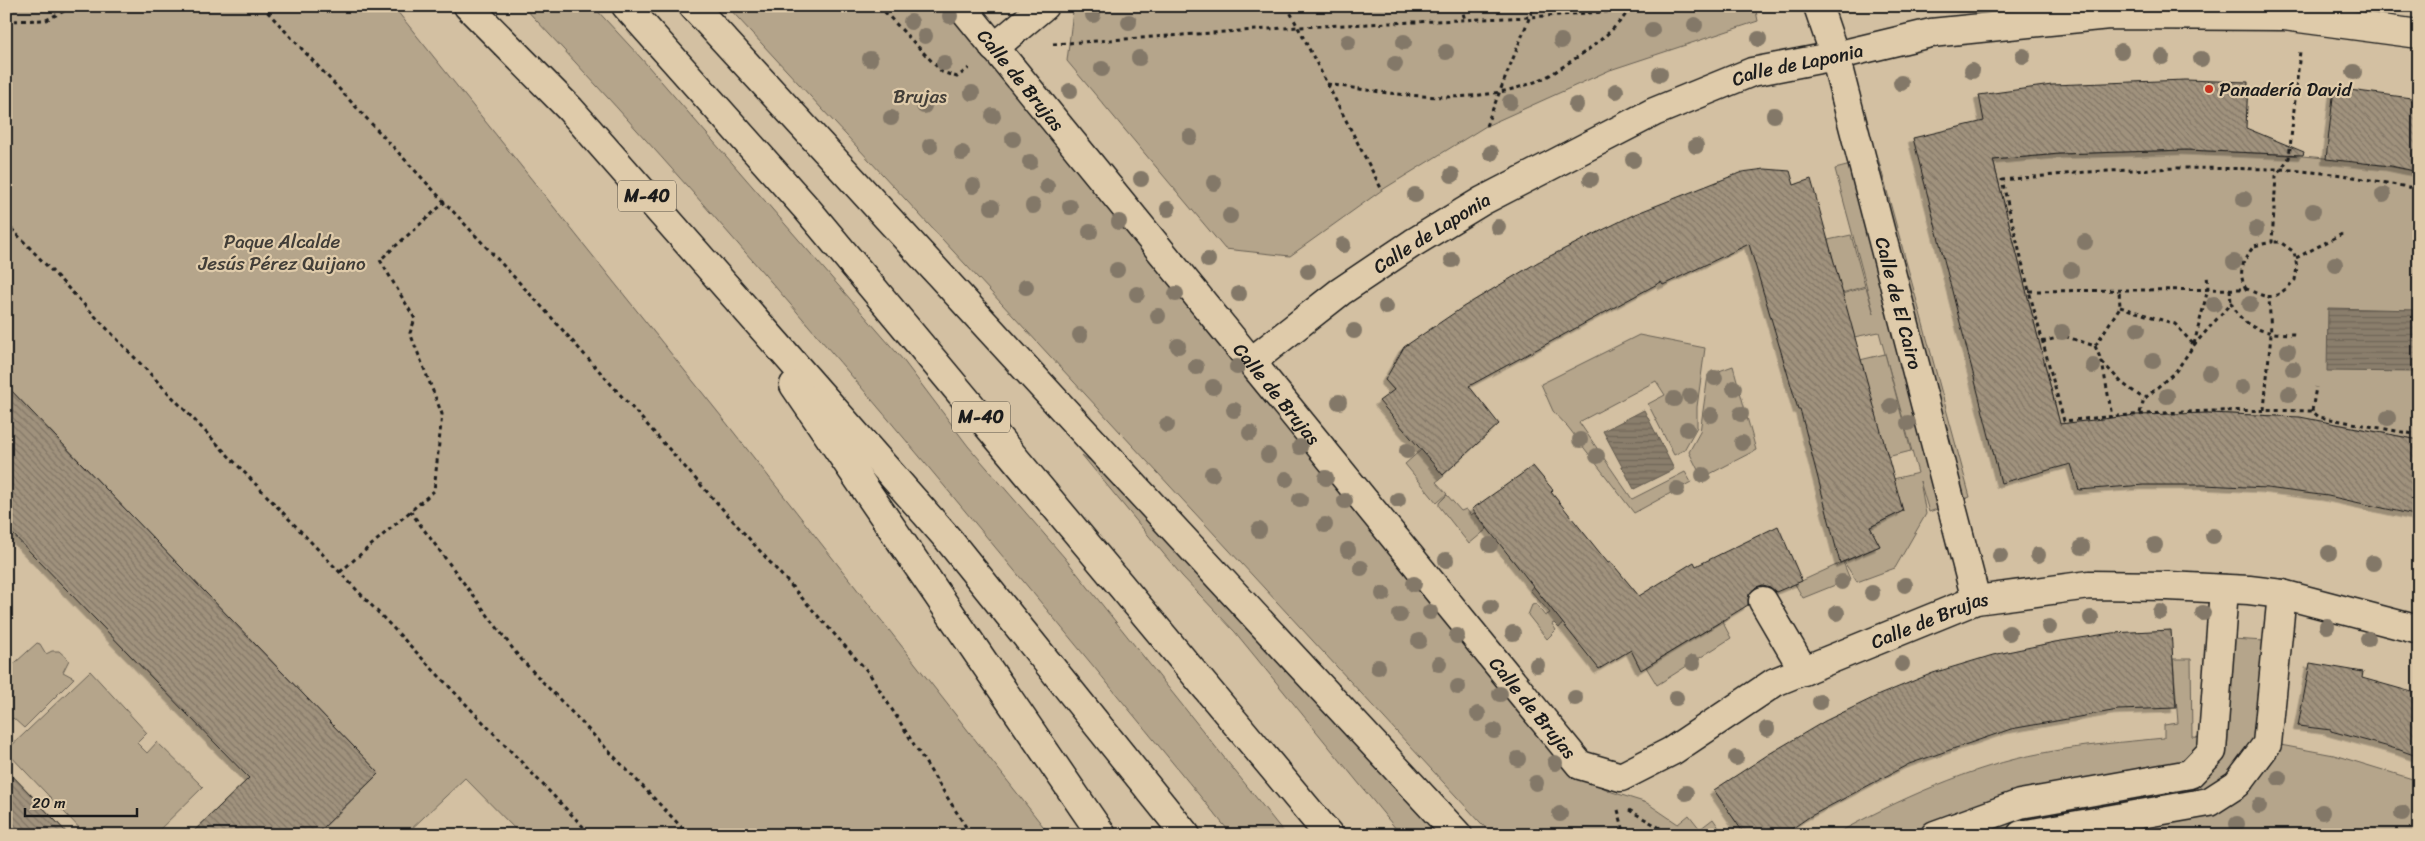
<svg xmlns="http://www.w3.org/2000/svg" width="2425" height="841" viewBox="0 0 2425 841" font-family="Sriracha,sans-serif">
	<defs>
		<pattern id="water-rules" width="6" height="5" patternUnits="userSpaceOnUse" patternTransform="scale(1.25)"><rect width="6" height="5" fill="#8a7e6c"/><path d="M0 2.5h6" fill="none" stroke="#706658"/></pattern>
		<pattern id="building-back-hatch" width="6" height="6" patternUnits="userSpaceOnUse" patternTransform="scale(1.25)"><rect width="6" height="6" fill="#a0927d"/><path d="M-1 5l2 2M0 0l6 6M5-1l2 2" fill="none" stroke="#827666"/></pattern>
		<filter id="shadow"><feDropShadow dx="-4.5" dy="4.5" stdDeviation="0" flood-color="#0004"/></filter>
	</defs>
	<rect width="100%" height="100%" fill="#d3c0a2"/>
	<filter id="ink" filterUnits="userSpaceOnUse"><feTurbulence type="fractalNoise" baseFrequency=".02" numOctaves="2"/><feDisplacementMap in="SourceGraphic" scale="10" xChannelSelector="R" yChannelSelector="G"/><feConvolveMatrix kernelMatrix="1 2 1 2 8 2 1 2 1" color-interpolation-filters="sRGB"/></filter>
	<g filter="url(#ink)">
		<!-- green -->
		<g fill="#b5a58b" stroke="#686054">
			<polygon points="6,6 393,6 721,416 1050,835 521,835 465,778 405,835 315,835 379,773 6,385"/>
			<path d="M523,6H593L641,58L903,360L968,446L1064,557L1286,835H1232C1001,554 772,271 523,6Z"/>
			<polygon points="727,6 950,6 1596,784 1612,792 1647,803 1678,824 1689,815 1700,829 1713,819 1724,835 1492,835"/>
			<polygon points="1077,6 1755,6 1758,21 1610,70 1486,126 1382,190 1290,256 1225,249 1067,61 1073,11"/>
			<path d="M2187,150C2264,153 2343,156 2419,172V440L2343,425L2278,416L2208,413L2060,424L1993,160L2061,154Z"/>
			<polygon points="1878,158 1970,497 1929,512 1920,481 1926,514 1895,568 1857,582 1844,562 1880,546 1870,527 1903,511 1893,479 1918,473 1879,332 1854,337 1842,294 1866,287 1874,314 1835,169"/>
			<polygon points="1851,235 1865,286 1842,293 1828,240"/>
			<polygon points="1639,335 1705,348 1697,407 1697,427 1684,450 1674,455 1648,404 1665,395 1656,381 1579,422 1632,499 1685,472 1691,482 1634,513 1568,427 1553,411 1541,384"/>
			<polygon points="1885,354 1911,451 1887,457 1860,360"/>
			<polygon points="1733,366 1756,450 1702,478 1689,452 1700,432 1708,375"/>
			<polygon points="1422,449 1444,476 1436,482 1447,494 1437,503 1405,464"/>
			<polygon points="1082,455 1098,466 1444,835 1401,835 1235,632 1182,576"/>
			<polygon points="1447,495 1461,511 1466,509 1471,515 1474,513 1487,529 1469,544 1439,506 1439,503"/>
			<polygon points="1843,562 1850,579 1803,598 1795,584"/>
			<polygon points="1533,586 1563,623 1559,628 1554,623 1552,624 1556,630 1547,639 1528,615 1532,605 1536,604 1545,616 1550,613 1530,590"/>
			<polygon points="1722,621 1731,638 1657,685 1646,667"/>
			<path d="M2233,639L2264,641L2275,744L2334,755L2419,781V835H1834C1897,800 1972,766 2043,753C2083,745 2124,742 2164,738V725L2178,723L2173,659H2191L2192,737L2225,739Z"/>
			<polygon points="37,643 40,644 46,654 52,651 59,651 69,660 63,672 74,678 24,728 13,718 6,723 6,671"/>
			<polygon points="90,671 147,733 137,743 147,753 157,742 203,787 154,835 86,835 6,751"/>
		</g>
		<!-- water -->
		<g fill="url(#water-rules)" stroke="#5e574c">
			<polygon points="2328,308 2419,310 2419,372 2327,371"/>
			<polygon points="1644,410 1674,469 1634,489 1603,431"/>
		</g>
		<!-- building -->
		<g fill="url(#building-back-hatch)" stroke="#1c1c1c" filter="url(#shadow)">
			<polygon points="2185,80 2248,82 2246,128 2304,152 2303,155 2186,150 2059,154 1993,160 2060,424 2136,415 2208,413 2300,417 2419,440 2419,516 2328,496 2267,488 2204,485 2144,485 2079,490 2071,464 2001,483 1913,138 1984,121 1979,95 2052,85"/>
			<polygon points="2334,88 2419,99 2419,172 2391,166 2326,159"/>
			<polygon points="1765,169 1790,171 1794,185 1811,179 1903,511 1870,527 1880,546 1840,563 1800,409 1798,409 1749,244 1663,285 1661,282 1469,386 1499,424 1443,475 1379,401 1394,390 1385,380 1404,347 1463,307 1538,262 1635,214 1742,172"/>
			<polygon points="6,385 379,773 316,835 190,835 249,778 6,527"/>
			<polygon points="1533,466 1553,490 1551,492 1608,563 1611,562 1639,596 1694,562 1696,566 1778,526 1802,581 1776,592 1770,587 1763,585 1756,587 1749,594 1748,605 1641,670 1631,650 1599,669 1472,509"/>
			<polygon points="2171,630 2176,708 2118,710 2011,729 1909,764 1809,817 1783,835 1745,835 1714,790 1769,754 1825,721 1879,695 1933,673 1993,655 2055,642 2112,633"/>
			<polygon points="2310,663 2363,672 2362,678 2419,694 2419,757 2400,750 2331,731 2331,730 2298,726"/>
			<polygon points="6,769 35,799 69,835 6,835"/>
		</g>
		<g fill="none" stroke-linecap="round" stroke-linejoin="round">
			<!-- minor casing -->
			<g stroke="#1c1c1c" stroke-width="31">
				<g id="minor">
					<path id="s1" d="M961,6L1580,765L1621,777L1672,751L1775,682L1976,600L2089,585L2168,586L2249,590L2282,594L2419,630"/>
					<path id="s2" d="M1818,6L1835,56L1976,600"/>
					<polyline points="994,48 1044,6"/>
					<path id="s3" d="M1252,361L1340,292L1413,243L1482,201L1654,112L1752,72L1835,56L1931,33L2109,15L2284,16L2419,34"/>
					<polyline points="1763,601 1804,671"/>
					<polyline points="1935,835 2020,804 2190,774 2212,751 2224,589"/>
					<polyline points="2021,835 2209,802 2237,784 2267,744 2282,594"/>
				</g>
			</g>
			<!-- highway casing -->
			<g stroke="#1c1c1c" stroke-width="31">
				<g id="highway">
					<polyline points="468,6 570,109 948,539 1186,835"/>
					<polyline points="626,6 807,209 1329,835"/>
					<polyline points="693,6 1074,421 1458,835"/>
					<polyline points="794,385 1102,835"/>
				</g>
			</g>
			<!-- path -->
			<g stroke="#1c1c1c" stroke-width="3" stroke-dasharray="4 4" stroke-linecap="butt">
				<polyline points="262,6 542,307 869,673 971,835"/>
				<polyline points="879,6 942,72 957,77 969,68"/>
				<polyline points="1287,6 1382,190"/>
				<polyline points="1461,6 1465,20"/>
				<polyline points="6,21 46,20 74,6"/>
				<polyline points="1053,44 1298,27 1529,17 1694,6"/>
				<path d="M1327,84C1399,95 1475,109 1544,78C1555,73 1566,64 1576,58C1596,45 1619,26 1632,6"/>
				<polyline points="1486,126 1534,6"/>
				<path d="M2419,189L2343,175L2281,169L2177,168L2086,172L2002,180L2029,291L2064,421C2147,412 2229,409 2312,411L2319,417L2419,435"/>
				<polyline points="6,223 591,835"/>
				<polyline points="2296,258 2342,234"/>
				<polyline points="2230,289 2231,303"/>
				<path d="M2246,289C2237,272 2243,260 2254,246L2272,242L2276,176L2289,158L2300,51"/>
				<path d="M2029,291L2247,289C2272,301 2276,299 2295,280L2297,267L2294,252L2280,242H2272"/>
				<polyline points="2120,307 2175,324 2194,345"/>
				<polyline points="2042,342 2064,336 2095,346 2120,307 2119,290"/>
				<polyline points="2194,344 2208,289 2207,274"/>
				<polyline points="2095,346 2102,362 2112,416"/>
				<polyline points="2102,362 2122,383 2144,399"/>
				<polyline points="2264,410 2271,334 2269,297"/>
				<polyline points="2312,411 2316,387"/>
				<path d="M2140,413L2144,399L2176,371L2194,345L2231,303C2245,332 2269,334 2298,334"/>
				<polyline points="410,511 519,657 689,835"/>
				<polyline points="340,572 434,491 442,414 410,333 415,319 380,260 445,202"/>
				<polyline points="1618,810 1625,835"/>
				<polyline points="1629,810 1672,835"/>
			</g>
			<!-- minor -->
			<use href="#minor" stroke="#dfcbaa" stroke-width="28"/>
			<!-- highway -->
			<use href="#highway" stroke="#dfcbaa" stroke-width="28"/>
		</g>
		<!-- trees -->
		<g fill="#837868">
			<circle cx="1093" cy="15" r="8"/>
			<circle cx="950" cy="16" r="8"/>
			<circle cx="911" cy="22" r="8"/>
			<circle cx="1129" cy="22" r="8"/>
			<circle cx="1695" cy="25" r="8"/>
			<circle cx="1652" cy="30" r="8"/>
			<circle cx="925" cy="36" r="8"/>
			<circle cx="1759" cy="39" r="8"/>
			<circle cx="1561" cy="41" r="8"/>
			<circle cx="1348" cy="42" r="8"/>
			<circle cx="1404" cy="42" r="8"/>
			<circle cx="2121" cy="51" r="8"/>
			<circle cx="1446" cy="52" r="8"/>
			<circle cx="2023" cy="56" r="8"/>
			<circle cx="2162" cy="57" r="8"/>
			<circle cx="1139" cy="58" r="8"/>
			<circle cx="870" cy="59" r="8"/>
			<circle cx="2201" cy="59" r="8"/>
			<circle cx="944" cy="63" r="8"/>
			<circle cx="1395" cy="64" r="8"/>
			<circle cx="1102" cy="69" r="8"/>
			<circle cx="1972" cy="71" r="8"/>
			<circle cx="2354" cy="72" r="8"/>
			<circle cx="1660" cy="74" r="8"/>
			<circle cx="1901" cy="83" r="8"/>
			<circle cx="1070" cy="91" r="8"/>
			<circle cx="1616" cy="91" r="8"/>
			<circle cx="972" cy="93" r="8"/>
			<circle cx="1510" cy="102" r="8"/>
			<circle cx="1576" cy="105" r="8"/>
			<circle cx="924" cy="106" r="8"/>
			<circle cx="1774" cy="115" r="8"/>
			<circle cx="993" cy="116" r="8"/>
			<circle cx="891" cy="118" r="8"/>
			<circle cx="1190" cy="137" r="8"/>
			<circle cx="1013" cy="139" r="8"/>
			<circle cx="930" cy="146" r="8"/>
			<circle cx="1696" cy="146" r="8"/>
			<circle cx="962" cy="153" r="8"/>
			<circle cx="1491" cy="153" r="8"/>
			<circle cx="1633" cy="160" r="8"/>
			<circle cx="1030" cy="162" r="8"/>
			<circle cx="1452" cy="175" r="8"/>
			<circle cx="1141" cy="179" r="8"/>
			<circle cx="1591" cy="179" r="8"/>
			<circle cx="1214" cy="183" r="8"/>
			<circle cx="973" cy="186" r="8"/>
			<circle cx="1047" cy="186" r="8"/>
			<circle cx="1415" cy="195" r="8"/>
			<circle cx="2383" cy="195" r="8"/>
			<circle cx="2244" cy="199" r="8"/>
			<circle cx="1033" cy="206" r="8"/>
			<circle cx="992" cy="207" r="8"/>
			<circle cx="1070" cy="207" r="8"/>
			<circle cx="1168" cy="209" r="8"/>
			<circle cx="2313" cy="211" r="8"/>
			<circle cx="1230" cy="216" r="8"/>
			<circle cx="1119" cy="222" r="8"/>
			<circle cx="1498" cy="227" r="8"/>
			<circle cx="2256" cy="229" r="8"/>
			<circle cx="1090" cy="232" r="8"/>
			<circle cx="2085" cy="242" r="8"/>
			<circle cx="1343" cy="245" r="8"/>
			<circle cx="1208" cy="260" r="8"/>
			<circle cx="1452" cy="260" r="8"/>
			<circle cx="2234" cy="262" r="8"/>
			<circle cx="2335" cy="264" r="8"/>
			<circle cx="1117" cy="270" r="8"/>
			<circle cx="2071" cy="270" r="8"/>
			<circle cx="1308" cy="271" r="8"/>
			<circle cx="1026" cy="287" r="8"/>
			<circle cx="1137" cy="294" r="8"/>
			<circle cx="1176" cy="294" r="8"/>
			<circle cx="1239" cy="294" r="8"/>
			<circle cx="2214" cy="304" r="8"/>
			<circle cx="2250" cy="304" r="8"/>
			<circle cx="1386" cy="307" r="8"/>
			<circle cx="1158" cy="316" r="8"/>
			<circle cx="2138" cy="329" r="8"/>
			<circle cx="1354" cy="331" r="8"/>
			<circle cx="2062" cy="332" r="8"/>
			<circle cx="1080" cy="335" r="8"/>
			<circle cx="1178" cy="346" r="8"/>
			<circle cx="2288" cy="351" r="8"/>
			<circle cx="2153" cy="361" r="8"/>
			<circle cx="2093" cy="366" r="8"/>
			<circle cx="1196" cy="367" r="8"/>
			<circle cx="1237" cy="367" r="8"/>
			<circle cx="2293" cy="369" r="8"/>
			<circle cx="2209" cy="373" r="8"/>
			<circle cx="1715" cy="378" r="8"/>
			<circle cx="1213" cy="387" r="8"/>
			<circle cx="2242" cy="387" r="8"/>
			<circle cx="1734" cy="388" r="8"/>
			<circle cx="2289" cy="394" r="8"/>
			<circle cx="1690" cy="396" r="8"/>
			<circle cx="2167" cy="396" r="8"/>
			<circle cx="1674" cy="399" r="8"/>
			<circle cx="1339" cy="402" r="8"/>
			<circle cx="1891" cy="406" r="8"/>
			<circle cx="1234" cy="410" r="8"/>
			<circle cx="1741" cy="414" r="8"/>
			<circle cx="1711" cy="415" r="8"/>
			<circle cx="2388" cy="418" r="8"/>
			<circle cx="1908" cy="423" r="8"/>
			<circle cx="1167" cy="425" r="8"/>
			<circle cx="1687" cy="429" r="8"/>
			<circle cx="1250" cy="433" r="8"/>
			<circle cx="1580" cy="440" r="8"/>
			<circle cx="1742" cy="443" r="8"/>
			<circle cx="1300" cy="447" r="8"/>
			<circle cx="1407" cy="451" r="8"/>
			<circle cx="1268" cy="455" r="8"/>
			<circle cx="1597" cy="456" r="8"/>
			<circle cx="1212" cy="474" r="8"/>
			<circle cx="1703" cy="475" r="8"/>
			<circle cx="1326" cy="478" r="8"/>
			<circle cx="1286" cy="479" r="8"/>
			<circle cx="1677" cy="489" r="8"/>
			<circle cx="1300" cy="500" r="8"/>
			<circle cx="1398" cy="500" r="8"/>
			<circle cx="1345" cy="501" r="8"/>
			<circle cx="1325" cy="525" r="8"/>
			<circle cx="1259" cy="530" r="8"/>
			<circle cx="2213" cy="536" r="8"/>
			<circle cx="1490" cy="545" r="8"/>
			<circle cx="2155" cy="545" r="8"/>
			<circle cx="2082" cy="547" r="8"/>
			<circle cx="1348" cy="550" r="8"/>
			<circle cx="2329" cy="553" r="8"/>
			<circle cx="2038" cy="555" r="8"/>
			<circle cx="2000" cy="556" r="8"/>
			<circle cx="1446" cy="560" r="8"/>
			<circle cx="2373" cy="563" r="8"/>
			<circle cx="1361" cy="568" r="8"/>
			<circle cx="1842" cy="582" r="8"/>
			<circle cx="1414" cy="584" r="8"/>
			<circle cx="1905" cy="585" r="8"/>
			<circle cx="1872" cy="593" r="8"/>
			<circle cx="1383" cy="594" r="8"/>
			<circle cx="1491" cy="607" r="8"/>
			<circle cx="1430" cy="612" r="8"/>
			<circle cx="2160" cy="612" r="8"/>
			<circle cx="1837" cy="613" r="8"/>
			<circle cx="2203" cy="613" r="8"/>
			<circle cx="1400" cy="615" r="8"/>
			<circle cx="2091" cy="618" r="8"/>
			<circle cx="2327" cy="626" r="8"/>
			<circle cx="2049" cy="627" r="8"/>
			<circle cx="1513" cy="633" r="8"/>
			<circle cx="2009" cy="633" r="8"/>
			<circle cx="1457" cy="636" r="8"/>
			<circle cx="2368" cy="639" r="8"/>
			<circle cx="1419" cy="641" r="8"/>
			<circle cx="1693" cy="663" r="8"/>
			<circle cx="1439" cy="664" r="8"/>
			<circle cx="1902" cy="664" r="8"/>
			<circle cx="1537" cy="665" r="8"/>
			<circle cx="1378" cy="667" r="8"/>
			<circle cx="1458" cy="687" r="8"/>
			<circle cx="1500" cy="694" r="8"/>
			<circle cx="1575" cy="698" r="8"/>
			<circle cx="1676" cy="698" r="8"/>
			<circle cx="1820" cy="702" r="8"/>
			<circle cx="1478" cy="714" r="8"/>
			<circle cx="1767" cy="729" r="8"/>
			<circle cx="1494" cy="731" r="8"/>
			<circle cx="1736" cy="758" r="8"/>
			<circle cx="1518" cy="759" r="8"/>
			<circle cx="1555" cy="763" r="8"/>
			<circle cx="2279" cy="778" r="8"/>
			<circle cx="1536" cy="783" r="8"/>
			<circle cx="1686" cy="793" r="8"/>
			<circle cx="2259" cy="806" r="8"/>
			<circle cx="2322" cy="812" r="8"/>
			<circle cx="2402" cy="813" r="8"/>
			<circle cx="1560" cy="814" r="8"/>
			<circle cx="2237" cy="824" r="8"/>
		</g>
	</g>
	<!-- markers -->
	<circle fill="#c8321e" stroke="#dfcbaa" stroke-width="2" cx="2209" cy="89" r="5"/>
	<g text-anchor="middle" stroke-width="4.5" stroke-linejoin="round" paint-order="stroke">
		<!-- shield labels -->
		<g fill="#dfcbaa" stroke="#565047" stroke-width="1">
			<rect x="618" y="180.5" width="58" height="31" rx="4"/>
			<rect x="952" y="401.5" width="58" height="31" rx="4"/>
		</g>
		<g font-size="18" font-weight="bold" fill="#1c1c1c">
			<text x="647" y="202">M-40</text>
			<text x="981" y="423">M-40</text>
		</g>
		<!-- street labels -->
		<g font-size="19" fill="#1c1c1c" stroke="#dfcbaa">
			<text dy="7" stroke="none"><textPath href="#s3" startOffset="626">Calle de Laponia</textPath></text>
			<text dy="7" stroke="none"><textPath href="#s1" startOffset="95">Calle de Brujas</textPath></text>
			<text dy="7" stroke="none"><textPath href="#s3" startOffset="221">Calle de Laponia</textPath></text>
			<text dy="7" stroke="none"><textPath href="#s2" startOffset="308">Calle de El Cairo</textPath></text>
			<text dy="7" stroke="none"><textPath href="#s1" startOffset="500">Calle de Brujas</textPath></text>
			<text dy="7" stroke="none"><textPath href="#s1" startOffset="1370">Calle de Brujas</textPath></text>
			<text dy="7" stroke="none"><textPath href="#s1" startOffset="905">Calle de Brujas</textPath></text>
		</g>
		<!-- poi labels -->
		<g font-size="19" fill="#1c1c1c" stroke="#dfcbaa" text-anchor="start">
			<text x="2219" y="96">Panadería David</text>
		</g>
		<!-- park labels -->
		<g font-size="19" fill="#423e38" stroke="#dfcbaa">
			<text x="920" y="103">Brujas</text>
			<text x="282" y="248">Paque Alcalde<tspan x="282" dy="22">Jesús Pérez Quijano</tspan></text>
		</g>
	</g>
	<!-- margin -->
	<rect width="2425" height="841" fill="none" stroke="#dfcbaa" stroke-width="25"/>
	<rect x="12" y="12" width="2400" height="816" fill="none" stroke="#1c1c1c" stroke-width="2" filter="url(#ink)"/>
	<!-- scale -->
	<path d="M25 808v8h112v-8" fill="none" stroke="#1c1c1c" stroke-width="2.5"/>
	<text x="32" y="808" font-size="15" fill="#1c1c1c" stroke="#dfcbaa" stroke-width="4" paint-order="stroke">20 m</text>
</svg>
